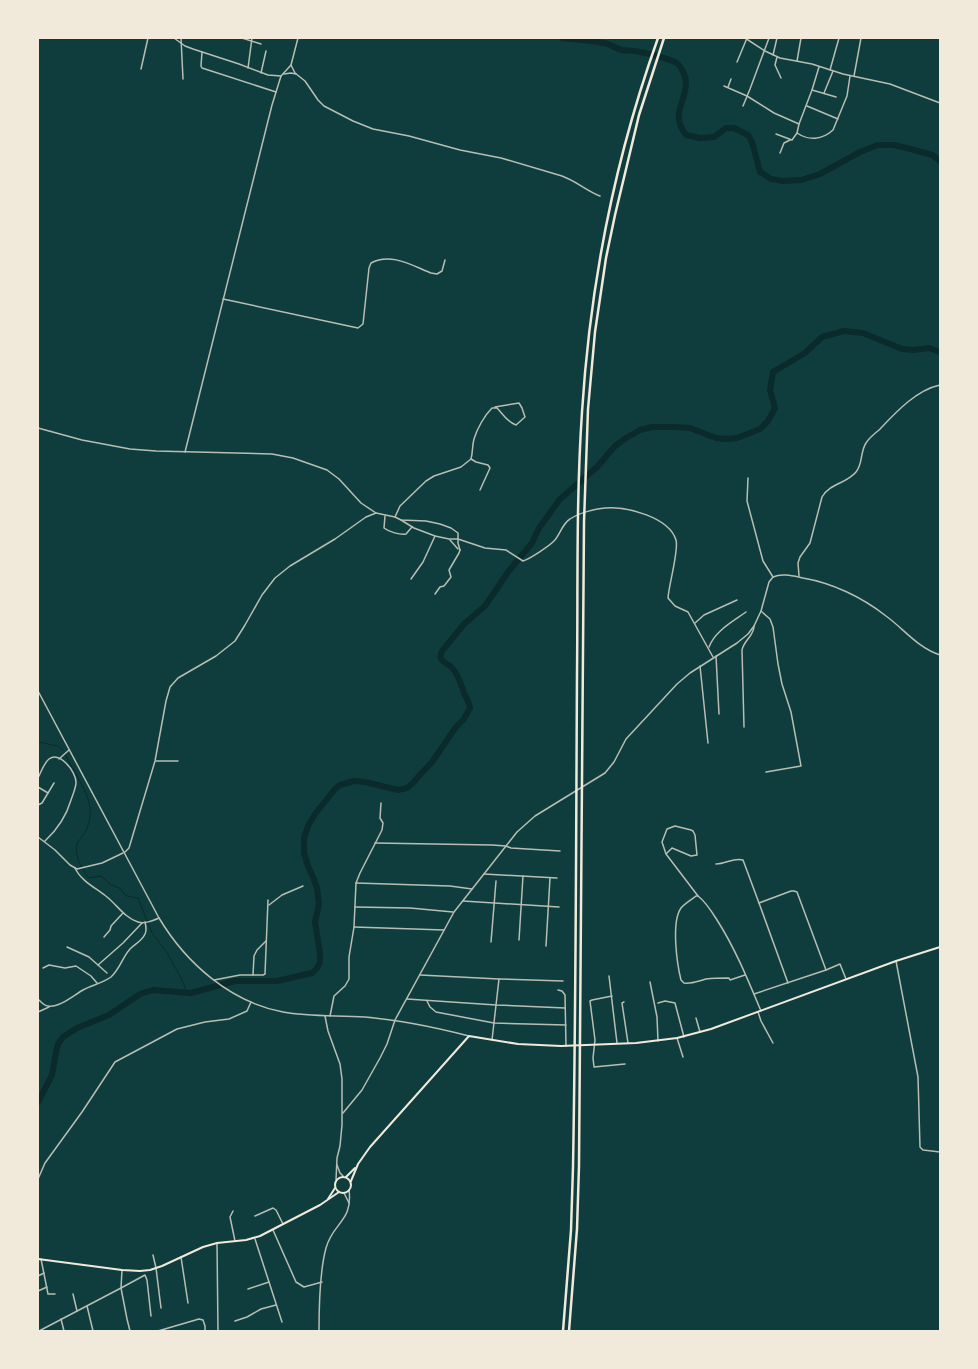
<svg xmlns="http://www.w3.org/2000/svg" width="978" height="1369" viewBox="0 0 978 1369" font-family="'IBM Plex Sans',sans-serif">
	<rect width="100%" height="100%" fill="#0f3d3e"/>
	<g fill="none" stroke-linecap="round" stroke-linejoin="round">
		<!-- stream -->
		<g stroke="#0a2a2b" stroke-width="1">
			<polyline points="38,742 58,746 63,750"/>
			<path d="M65,754C72,769 88,791 90,807C91,816 89,826 84,834C82,837 78,841 77,844C74,855 82,870 89,878L101,876L110,884L121,889L124,894L127,896L138,898L152,933L166,951L180,976L187,992"/>
		</g>
		<!-- river -->
		<g stroke="#0a2a2b" stroke-width="6">
			<path d="M562,38C578,40 593,40 608,44C613,46 617,49 622,50C626,51 630,50 634,51C643,52 672,59 678,64C682,68 686,77 686,83C685,106 670,113 686,135L700,138L714,137L726,128H734L748,135L752,142L760,172L771,179L783,181L801,180L820,174L860,152L878,145H894L911,149L932,155L940,161"/>
			<path d="M38,1102L52,1075L56,1052L58,1044L63,1037L77,1028L109,1015L140,994L153,990L191,993L235,981H277L312,973L317,968L320,962V953L315,922L319,904L317,888L313,877L308,866L304,853V838L308,826L315,814L335,789L340,785L354,781L365,782L398,790L407,788L413,783L417,778L432,762L456,727L464,719L470,708C469,701 465,697 463,690C460,682 458,674 452,668C449,664 444,663 442,660C439,657 441,654 442,651L464,624L485,606L508,572L532,543L539,528L560,499L597,467L615,446L626,438L640,430L652,427H674L690,428L716,438L725,439L737,438L760,429L768,421L775,408L770,390L773,372L805,353L822,337L844,331L863,333L902,349L914,350L929,348L940,352"/>
		</g>
		<!-- minor -->
		<g stroke="#b8beb3" stroke-width="1.5">
			<polyline points="174,38 185,46 193,49 239,64 268,75 281,76"/>
			<polyline points="181,38 183,79"/>
			<polyline points="242,38 261,44"/>
			<polyline points="202,52 201,66 202,68 276,92"/>
			<polyline points="773,55 777,38"/>
			<polyline points="777,57 775,65 781,78"/>
			<polyline points="797,61 801,38"/>
			<polyline points="737,62 747,38"/>
			<polyline points="291,65 298,38"/>
			<polyline points="248,68 252,38"/>
			<polyline points="141,69 148,38"/>
			<polyline points="830,70 839,38"/>
			<polyline points="261,73 266,51"/>
			<polyline points="284,74 291,73 296,74"/>
			<polyline points="854,76 861,38"/>
			<polyline points="724,86 747,96 774,113 799,124 812,90 819,67"/>
			<polyline points="728,87 731,79"/>
			<polyline points="812,90 836,97"/>
			<polyline points="824,93 833,71"/>
			<polyline points="743,106 750,89 769,38"/>
			<polyline points="807,106 838,119"/>
			<path d="M797,133C809,141 822,140 833,130L847,96L850,76"/>
			<polyline points="776,134 792,140 797,133 799,124"/>
			<polyline points="780,153 784,143 790,140"/>
			<path d="M223,299L358,328L363,324L369,268L371,263C391,252 413,266 431,273L437,274L442,271L445,260"/>
			<polyline points="38,428 82,440 130,449 156,451 272,454 293,458 327,470 339,479 361,503 376,513 395,517 401,520 426,521 440,524 451,528 458,533 458,543 460,550"/>
			<path d="M185,452L272,105L281,76L291,65L295,73L305,81L318,100L324,106L353,121L373,129L409,136L460,150L501,158L562,176C576,181 587,191 600,196"/>
			<path d="M471,459C473,452 472,446 474,439C477,429 484,416 492,408H497C503,414 507,422 516,425L525,417L522,408L519,403L495,407"/>
			<polyline points="748,478 747,501 763,561 773,577"/>
			<path d="M385,516L384,528C389,532 400,535 406,534L412,527"/>
			<polyline points="395,517 400,506 426,481 434,476 461,467 471,459 476,462 488,465 490,468 480,490"/>
			<path d="M401,520L414,528L435,536L449,539H458L485,548L506,550L523,561C530,559 549,546 554,541C560,535 562,524 570,519C579,513 594,509 605,508C626,506 669,517 676,540C679,550 669,584 668,598L675,606L688,612L713,657"/>
			<polyline points="450,540 458,549"/>
			<path d="M799,576L798,563L800,557L810,543L822,497C830,483 846,484 856,472C863,464 860,452 866,443C869,438 874,434 879,430C895,413 916,390 940,385"/>
			<polyline points="411,579 423,562 435,536"/>
			<polyline points="435,594 440,587 444,586 451,577 449,570 459,553 460,550"/>
			<polyline points="761,611 770,619 773,627 778,664 782,684 791,712 801,766 766,772"/>
			<polyline points="695,623 704,615 737,600"/>
			<path d="M709,647C715,631 732,622 746,612"/>
			<polyline points="716,656 719,714"/>
			<polyline points="700,666 708,743"/>
			<path d="M744,727L742,650C744,640 754,636 754,626"/>
			<polyline points="59,759 69,750"/>
			<polyline points="156,761 178,761"/>
			<path d="M38,778C41,772 44,763 49,759C60,751 76,772 76,782C76,788 73,794 71,800C66,817 58,829 45,841"/>
			<polyline points="38,787 48,793"/>
			<polyline points="38,805 42,803 54,783"/>
			<polyline points="375,843 492,845 506,846 511,848 560,851"/>
			<polyline points="125,852 129,848 155,761 166,701 170,687 178,678 216,656 235,641 245,625 262,595 275,578 290,566 335,539 366,517 376,513"/>
			<polyline points="666,854 662,842 667,829 675,826 691,830 693,831 695,835 697,855 691,856 672,848 666,854 698,896"/>
			<path d="M716,864C726,864 734,857 743,860L759,903L791,891H794L797,892L826,970L754,994"/>
			<path d="M75,868C81,881 96,888 107,897C117,905 125,918 138,922C145,924 152,921 159,918"/>
			<polyline points="484,874 557,878"/>
			<polyline points="356,883 450,886 472,889"/>
			<polyline points="463,901 559,907"/>
			<polyline points="759,903 788,983"/>
			<polyline points="269,905 282,895 303,886"/>
			<polyline points="355,907 410,908 453,912"/>
			<polyline points="354,927 444,930"/>
			<polyline points="104,937 110,930 111,926 123,913"/>
			<polyline points="519,940 523,876"/>
			<polyline points="491,942 496,881"/>
			<polyline points="546,946 550,878"/>
			<polyline points="67,947 89,957 98,965 123,943 142,923"/>
			<polyline points="896,961 918,1077 920,1147 923,1150 940,1152"/>
			<polyline points="98,965 107,973"/>
			<polyline points="43,968 49,965 65,968 76,966 91,976 97,983"/>
			<polyline points="826,970 840,964 846,979"/>
			<polyline points="253,975 254,956 257,950 266,941"/>
			<polyline points="420,975 499,979 563,981"/>
			<path d="M745,975L730,980L729,978C721,978 714,978 706,979C698,981 692,984 684,983L681,980C677,964 671,922 681,908C685,903 691,900 696,896H698C706,902 712,912 717,920C735,948 748,980 761,1011"/>
			<polyline points="609,976 617,1043"/>
			<polyline points="214,980 240,975 263,975 265,974 268,900"/>
			<polyline points="650,982 657,1017 658,1041"/>
			<polyline points="558,990 562,991 565,995 566,1046"/>
			<polyline points="612,996 592,1000 590,1001 595,1040 593,1058 594,1067 625,1064"/>
			<path d="M38,999C41,1002 44,1006 48,1006C59,1008 74,995 83,990C92,985 103,983 111,977C120,969 122,958 130,949C135,944 142,941 145,934C147,930 146,926 145,922"/>
			<polyline points="407,999 496,1005 565,1008"/>
			<polyline points="427,1001 430,1007 436,1012 494,1023 566,1025"/>
			<polyline points="624,1002 622,1003 628,1043"/>
			<polyline points="658,1003 665,1001 675,1003 684,1037"/>
			<polyline points="38,1012 49,1007"/>
			<polyline points="758,1012 761,1021 773,1043"/>
			<polyline points="325,1016 328,1031 340,1064 342,1079 342,1125 340,1146 337,1158 336,1180"/>
			<polyline points="330,1016 334,996 345,986 349,979 349,957 354,927 356,883 360,873 382,830 383,823 380,818 381,803"/>
			<polyline points="696,1018 700,1032"/>
			<polyline points="677,1038 683,1057"/>
			<polyline points="492,1040 499,979"/>
			<path d="M343,1113L362,1090L380,1058L387,1044L395,1020L454,912L506,846L517,832L535,816L605,773L614,762L626,739L677,684L690,673L737,643L748,634L754,626L761,611L769,582L773,577C782,573 793,576 803,578C832,583 862,597 886,616C904,629 918,648 940,655"/>
			<polyline points="337,1165 340,1173 343,1176"/>
			<polyline points="38,1179 45,1163 82,1112 115,1062 177,1029 205,1022 229,1019 247,1011 251,1002"/>
			<polyline points="233,1211 230,1217 235,1241"/>
			<polyline points="255,1216 273,1208 276,1210 283,1224"/>
			<polyline points="273,1230 296,1282 304,1287 322,1282"/>
			<polyline points="255,1239 282,1322"/>
			<polyline points="217,1243 218,1331"/>
			<polyline points="153,1255 156,1268 161,1308"/>
			<polyline points="181,1257 188,1303"/>
			<polyline points="41,1259 48,1294 55,1294"/>
			<polyline points="38,1276 44,1273"/>
			<polyline points="248,1289 269,1282"/>
			<polyline points="38,1291 47,1287"/>
			<polyline points="73,1294 77,1311"/>
			<polyline points="87,1306 93,1331"/>
			<polyline points="61,1319 64,1331"/>
			<polyline points="235,1321 247,1317 261,1309 276,1305"/>
			<polyline points="39,1331 121,1288 122,1270"/>
			<polyline points="130,1331 127,1319 121,1288 145,1275 147,1280 151,1316"/>
			<polyline points="158,1331 199,1319 203,1320 205,1326 205,1331"/>
		</g>
		<!-- tertiary -->
		<g stroke="#b8beb3" stroke-width="1.5">
			<polyline points="745,38 765,51 780,58 812,64 843,74 890,84 940,103"/>
			<path d="M38,691L159,918C186,963 230,1002 283,1012C310,1017 338,1015 365,1017C400,1020 434,1027 469,1036"/>
			<polyline points="38,837 55,850 70,865 77,869 102,863 123,853"/>
			<polyline points="344,1193 349,1203"/>
			<path d="M319,1331C319,1307 320,1270 326,1248C333,1222 353,1222 349,1190"/>
		</g>
		<!-- secondary -->
		<g stroke="#f1e9da" stroke-width="2">
			<circle cx="343" cy="1185" r="8"/>
			<polyline points="346,1177 355,1168"/>
			<polyline points="351,1181 358,1164 370,1147 469,1036 518,1044 561,1046 636,1043 677,1038 711,1029 896,961 940,947"/>
			<polyline points="328,1199 335,1188"/>
			<polyline points="38,1259 122,1270 140,1271 150,1270 162,1266 203,1247 217,1243 246,1240 260,1236 320,1205 339,1192"/>
		</g>
		<!-- motorway -->
		<g stroke="#f1e9da" stroke-width="2.5">
			<path d="M563,1331L571,1230L573,1167C576,1003 576,839 577,675C578,587 576,500 582,412C590,285 615,158 658,38"/>
			<polyline points="569,1331 577,1229 579,1166 584,522 588,409 595,332 606,258 615,215 639,115 664,38"/>
		</g>
	</g>
	<!-- border -->
	<rect width="978" height="1369" fill="none" stroke="#f1e9da" stroke-width="78"/>
</svg>
